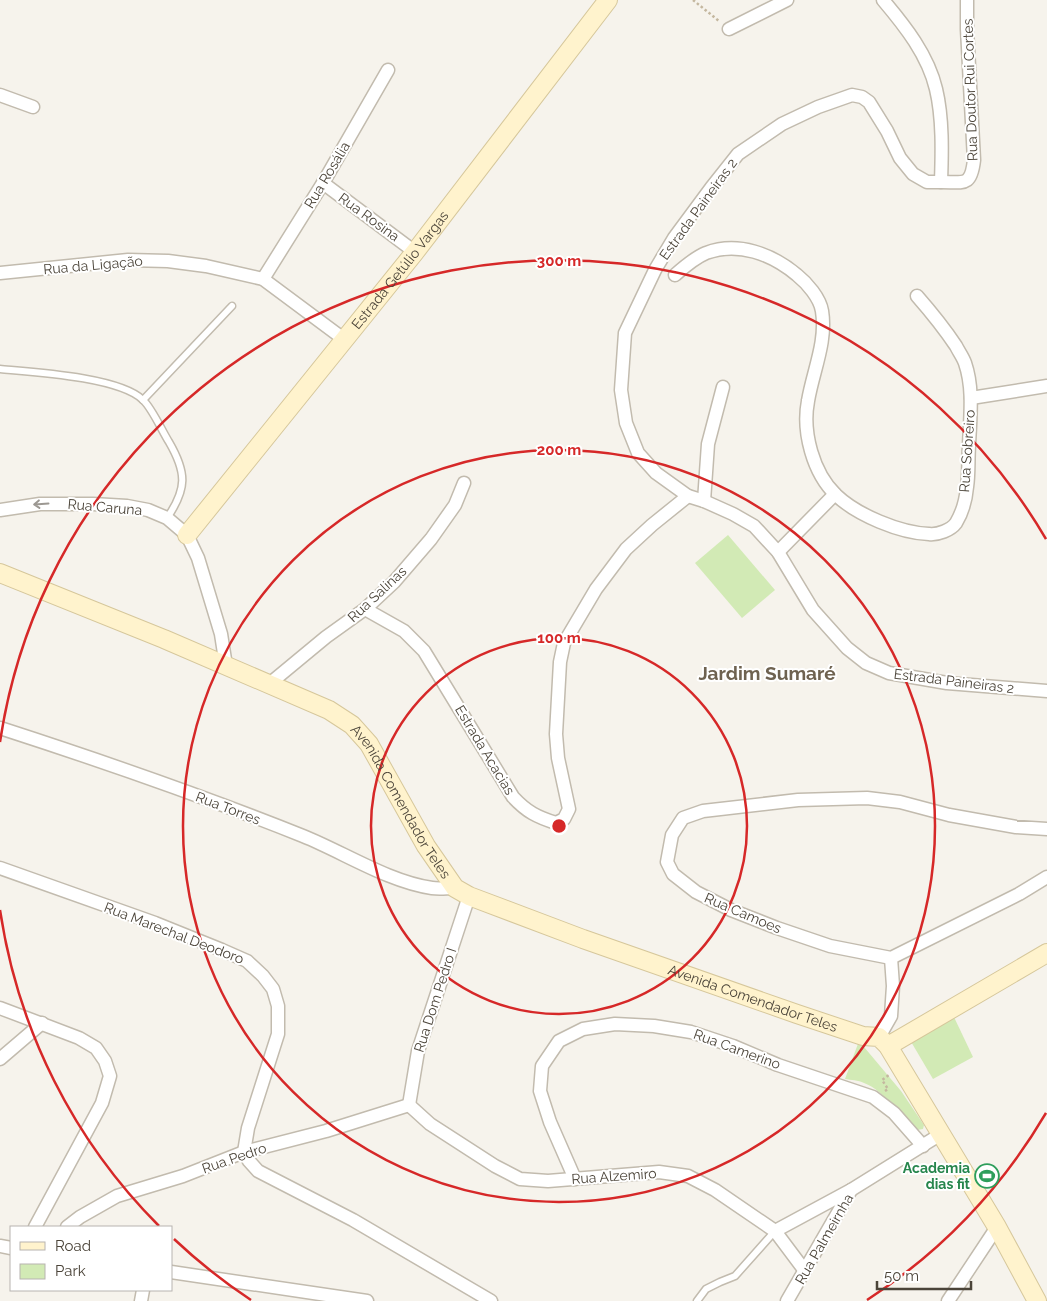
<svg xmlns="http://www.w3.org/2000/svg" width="1047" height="1301" viewBox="0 0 1047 1301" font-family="Raleway,sans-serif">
	<rect width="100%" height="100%" fill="#f6f3ec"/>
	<!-- green -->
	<g fill="#d2eab5">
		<polygon points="728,535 775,590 742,618 695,563"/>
		<polygon points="953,1015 973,1057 933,1079 910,1040"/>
		<path d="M859,1041L901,1091L924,1125L923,1129L917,1130C898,1117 886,1091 864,1083C858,1080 851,1080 845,1079Z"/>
	</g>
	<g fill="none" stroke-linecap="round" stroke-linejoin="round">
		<!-- service casing -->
		<g stroke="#c2bbae" stroke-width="9">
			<g id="service">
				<path d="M0,369C33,372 120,377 143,400C152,408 162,431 169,442C187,473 187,489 167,518"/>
				<polyline points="143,400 232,306"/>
				<polyline points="697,1301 706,1289 720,1282 735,1276 775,1231"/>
			</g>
		</g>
		<!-- minor casing -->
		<g stroke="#c2bbae" stroke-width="15">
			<g id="minor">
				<path d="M883,0C905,26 928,55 936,89C943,118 942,153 941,182H927L913,174L900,158L887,131L869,102L862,97L852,95L818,107L782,124L738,154L711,188L674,238L655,270L625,333L621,390L626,423L638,453L656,473L688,496L704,501L733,514L754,526L778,552L813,610L847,648L866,663L889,673L947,683L1047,691"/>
				<polyline points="729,29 787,0"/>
				<polyline points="0,95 33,107"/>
				<path d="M941,182C964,182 971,187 974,160L967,29V0"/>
				<polyline points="323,183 415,252"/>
				<polyline points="0,273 128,260 168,261 206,266 263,279 345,340"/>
				<path d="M675,275C684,267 694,258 706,253C738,241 772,254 797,275C807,283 820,298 822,311C827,342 813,371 808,401C802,432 813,473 836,495C857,515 900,533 929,534C938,535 951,530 956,523C962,513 966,499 967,487C969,474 968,459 969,446C970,418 974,389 965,363C963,357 959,352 956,346C944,328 931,312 917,296"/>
				<polyline points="263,279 323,183 388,70"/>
				<polyline points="971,398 1047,386"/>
				<polyline points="704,501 708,444 723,387"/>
				<polyline points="0,510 40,504 93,504 127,506 148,510 167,518 187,535 198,558 221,634 226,666"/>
				<polyline points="778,552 835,494"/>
				<path d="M365,609L404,631L424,651L513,797C527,812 537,817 556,823L564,819L569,809L558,758L556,734L560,662L564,643L596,589L626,549L652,525L688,496"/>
				<polyline points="268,685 326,637 365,609 394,582 431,539 455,505 464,483"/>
				<path d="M0,728C102,761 203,796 303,836C343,852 389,882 432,888C439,889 447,888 455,888"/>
				<polyline points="1047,829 1016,827 949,815 900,802 867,798 798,800 703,811 683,818 672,835 667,862 673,874 696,892 731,910 777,928 830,946 891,958 1019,894 1047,877"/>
				<polyline points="0,868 155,923 222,950 247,961 263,976 273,989 278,1006 278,1034 248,1128 244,1152 249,1161 258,1171 353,1220 491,1301"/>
				<polyline points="0,1008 79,1038 96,1048 105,1061 110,1076 102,1103 35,1227"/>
				<polyline points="879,1037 891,1016 893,986 891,958"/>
				<polyline points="0,1059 42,1023"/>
				<polyline points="409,1105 430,1124 495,1166 520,1179 548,1181 659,1172 688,1176 715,1190 775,1231 805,1271"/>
				<polyline points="409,1105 418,1051 469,896"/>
				<polyline points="575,1179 550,1122 540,1091 542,1066 559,1041 583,1029 615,1024 654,1026 691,1032 733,1046 778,1065 873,1097 894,1113 923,1146"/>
				<polyline points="67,1227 80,1217 117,1196 183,1176 244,1152 326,1131 409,1105"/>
				<polyline points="775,1231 851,1190"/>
				<polyline points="0,1246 11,1248"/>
				<polyline points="171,1272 367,1301"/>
				<polyline points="141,1301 143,1290"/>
				<polyline points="787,1301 851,1190 941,1134"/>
				<polyline points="948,1301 997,1227"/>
			</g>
		</g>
		<!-- secondary casing -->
		<g stroke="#d6c79b" stroke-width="20">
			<g id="secondary">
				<path id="s1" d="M187,535L415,252L608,0"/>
				<path id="s2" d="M0,573L164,639L329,710L352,725L369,744L426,846L455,888L469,896L583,939L797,1014L863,1036L879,1037L888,1046L997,1227L1037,1301"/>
				<polyline points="888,1046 1047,953"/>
			</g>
		</g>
		<!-- path -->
		<g stroke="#c4b79f" stroke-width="2.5" stroke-dasharray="2.5 2.5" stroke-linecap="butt">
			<polyline points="693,0 719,21"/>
			<polyline points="885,1091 888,1089 882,1080 889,1075"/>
		</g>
		<!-- service -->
		<use href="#service" stroke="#fff" stroke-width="6"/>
		<!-- minor -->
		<use href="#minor" stroke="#fff" stroke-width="12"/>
		<!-- secondary -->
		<use href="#secondary" stroke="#fff3cd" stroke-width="18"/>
	</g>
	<!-- one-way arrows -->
	<defs><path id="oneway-shaft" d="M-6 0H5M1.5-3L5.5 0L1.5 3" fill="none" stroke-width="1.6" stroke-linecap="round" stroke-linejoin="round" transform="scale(1.25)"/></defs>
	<use stroke="#9c9892" href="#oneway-shaft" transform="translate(41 504) rotate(176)"/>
	<!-- distance rings -->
	<g fill="none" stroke="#d62828" stroke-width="2.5">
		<circle cx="559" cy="826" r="188"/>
		<circle cx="559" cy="826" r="376"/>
		<path d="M1046 1113A565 565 0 0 1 867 1300M251 1300A565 565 0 0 1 174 1239M159 1226A565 565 0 0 1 0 910M0 742A565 565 0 0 1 1046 539"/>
	</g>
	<!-- icons -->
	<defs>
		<g id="stadium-ring" transform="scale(1.25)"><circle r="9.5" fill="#fff" stroke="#2e9e5b" stroke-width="1.5"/><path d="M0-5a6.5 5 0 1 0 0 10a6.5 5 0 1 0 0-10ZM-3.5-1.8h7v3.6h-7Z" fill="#2e9e5b"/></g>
	</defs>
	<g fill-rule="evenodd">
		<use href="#stadium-ring" x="987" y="1176"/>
	</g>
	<g text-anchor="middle" stroke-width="4" stroke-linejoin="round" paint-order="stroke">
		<!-- street labels -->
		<g font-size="14" fill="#4b4439" stroke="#fff">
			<text transform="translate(970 90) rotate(-92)" y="5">Rua Doutor Rui Cortes</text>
			<text transform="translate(327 175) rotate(-59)" y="5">Rua Rosália</text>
			<text transform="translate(698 209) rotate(-54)" y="5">Estrada Paineiras 2</text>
			<text transform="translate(369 217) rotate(36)" y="5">Rua Rosina</text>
			<text transform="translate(93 265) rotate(-5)" y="5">Rua da Ligação</text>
			<text dy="5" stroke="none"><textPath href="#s1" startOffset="340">Estrada Getúlio Vargas</textPath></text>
			<text transform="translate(967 451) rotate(-86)" y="5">Rua Sobreiro</text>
			<text transform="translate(105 507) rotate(5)" y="5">Rua Caruna</text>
			<text transform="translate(377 594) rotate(-43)" y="5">Rua Salinas</text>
			<text transform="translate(954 681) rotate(7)" y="5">Estrada Paineiras 2</text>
			<text transform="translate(485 750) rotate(59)" y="5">Estrada Acacias</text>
			<text dy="5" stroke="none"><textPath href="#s2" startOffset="475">Avenida Comendador Teles</textPath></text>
			<text transform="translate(228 808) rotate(21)" y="5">Rua Torres</text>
			<text transform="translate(743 913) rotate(23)" y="5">Rua Camoes</text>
			<text transform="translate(174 933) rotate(21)" y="5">Rua Marechal Deodoro</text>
			<text dy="5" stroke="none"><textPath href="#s2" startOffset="895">Avenida Comendador Teles</textPath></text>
			<text transform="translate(435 1000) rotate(-72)" y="5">Rua Dom Pedro I</text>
			<text transform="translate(737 1049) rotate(20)" y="5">Rua Camerino</text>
			<text transform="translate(234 1158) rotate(-19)" y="5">Rua Pedro</text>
			<text transform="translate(614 1176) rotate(-4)" y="5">Rua Alzemiro</text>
			<text transform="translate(824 1239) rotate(-60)" y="5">Rua Palmeirnha</text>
		</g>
		<!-- leisure labels -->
		<g font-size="14" font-weight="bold" fill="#27864d" stroke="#fff" text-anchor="end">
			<text x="970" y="1173">Academia<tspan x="970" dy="16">dias fit</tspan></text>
		</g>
		<!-- district labels -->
		<g font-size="19" font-weight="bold" fill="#6e6250" stroke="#fff">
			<text x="767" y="680">Jardim Sumaré</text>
		</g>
	</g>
	<circle cx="559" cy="826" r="8" fill="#d62828" stroke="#fff" stroke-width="2.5"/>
	<g font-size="15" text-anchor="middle" font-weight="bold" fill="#d62828" stroke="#fff" stroke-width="4" stroke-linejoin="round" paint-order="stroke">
		<text x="559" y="266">300 m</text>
		<text x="559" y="455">200 m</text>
		<text x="559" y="643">100 m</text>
	</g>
	<!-- legend -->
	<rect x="10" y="1226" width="162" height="65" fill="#ffffff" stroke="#b7b4b0"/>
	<rect x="20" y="1242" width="25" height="8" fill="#fff3cd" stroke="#b7b4b0"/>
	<text x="55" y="1251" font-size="15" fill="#4b4439">Road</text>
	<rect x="20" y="1264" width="25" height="15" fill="#d2eab5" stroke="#b7b4b0"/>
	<text x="55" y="1276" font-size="15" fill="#4b4439">Park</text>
	<!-- scale -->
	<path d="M877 1281v8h94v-8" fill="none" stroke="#4b4439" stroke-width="2.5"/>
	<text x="884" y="1281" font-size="15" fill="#4b4439" stroke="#ffffff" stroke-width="4" paint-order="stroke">50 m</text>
</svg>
